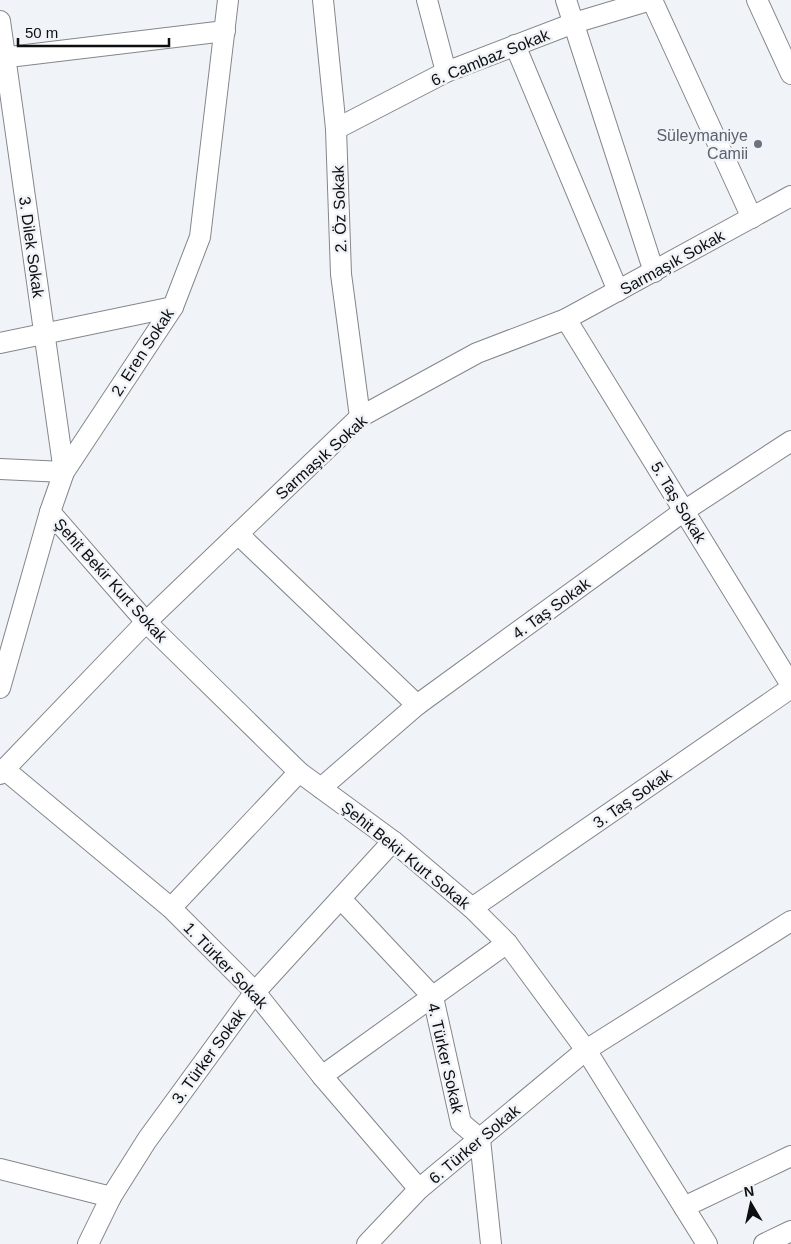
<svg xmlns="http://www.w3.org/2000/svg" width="791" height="1244" viewBox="0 0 791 1244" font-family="Helvetica,sans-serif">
	<rect width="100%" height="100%" fill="#f0f4f8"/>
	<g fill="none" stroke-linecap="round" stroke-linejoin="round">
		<!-- street casing -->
		<g stroke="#83878b" stroke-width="22">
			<g id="street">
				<polyline points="323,0 336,129 341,274 360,417"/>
				<polyline points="427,0 446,72"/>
				<polyline points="566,0 654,272"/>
				<polyline points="652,0 752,218"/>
				<polyline points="757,0 791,74"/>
				<polyline points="0,21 64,472 0,469"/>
				<polyline points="515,45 618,291"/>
				<polyline points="0,58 225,31"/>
				<polyline points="336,129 446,72 574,23 651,0"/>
				<polyline points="566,319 791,685"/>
				<polyline points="0,343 173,307"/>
				<polyline points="50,512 146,622 299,772 393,841 472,908 507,943 586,1050 707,1244"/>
				<polyline points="238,534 417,705"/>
				<polyline points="0,688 50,512 64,472 173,307 200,237 228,0"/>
				<polyline points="4,769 171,908 255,992 322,1076 419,1189"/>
				<polyline points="0,774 146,622 360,417 477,353 566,319 791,196"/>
				<polyline points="321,788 417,705 684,511 791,441"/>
				<polyline points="341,899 433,997 461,1123 480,1139 491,1244"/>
				<polyline points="171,908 299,772"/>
				<polyline points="472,908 791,688"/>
				<polyline points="322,1076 507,943"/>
				<polyline points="0,1169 111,1197"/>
				<polyline points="684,1207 791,1156"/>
				<polyline points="88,1244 111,1197 147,1140 255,992 393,841"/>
				<polyline points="367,1244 419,1189 586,1050 791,921"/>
				<polyline points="764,1244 791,1231"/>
			</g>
		</g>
		<!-- street -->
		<use href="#street" stroke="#fff" stroke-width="20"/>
	</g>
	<!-- markers -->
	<circle fill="#6b7280" stroke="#f0f4f8" stroke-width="2" cx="758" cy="144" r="5"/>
	<g text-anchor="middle" stroke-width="5" stroke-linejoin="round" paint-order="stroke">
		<!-- street labels -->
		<g font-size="16" fill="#0d0e0f" stroke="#f0f4f8">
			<text transform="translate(490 57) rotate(-22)" y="6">6. Cambaz Sokak</text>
			<text transform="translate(339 209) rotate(-92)" y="6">2. Öz Sokak</text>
			<text transform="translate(32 247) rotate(82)" y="6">3. Dilek Sokak</text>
			<text transform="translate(672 262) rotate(-29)" y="6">Sarmaşık Sokak</text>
			<text transform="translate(142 352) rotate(-57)" y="6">2. Eren Sokak</text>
			<text transform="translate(321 457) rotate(-42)" y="6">Sarmaşık Sokak</text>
			<text transform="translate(679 502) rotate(59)" y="6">5. Taş Sokak</text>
			<text transform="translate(111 580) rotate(48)" y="6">Şehit Bekir Kurt Sokak</text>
			<text transform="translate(551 608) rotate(-36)" y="6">4. Taş Sokak</text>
			<text transform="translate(632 798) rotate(-35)" y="6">3. Taş Sokak</text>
			<text transform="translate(406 855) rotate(39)" y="6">Şehit Bekir Kurt Sokak</text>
			<text transform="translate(226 965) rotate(46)" y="6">1. Türker Sokak</text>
			<text transform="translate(208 1056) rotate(-54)" y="6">3. Türker Sokak</text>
			<text transform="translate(446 1058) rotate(77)" y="6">4. Türker Sokak</text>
			<text transform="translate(474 1144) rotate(-40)" y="6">6. Türker Sokak</text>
		</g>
		<!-- worship labels -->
		<g font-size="16" fill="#5b616d" stroke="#f0f4f8" text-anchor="end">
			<text x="748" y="141">Süleymaniye<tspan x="748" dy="18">Camii</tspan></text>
		</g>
	</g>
	<!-- north arrow -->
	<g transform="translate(751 1204) rotate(351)" stroke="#f0f4f8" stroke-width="4" paint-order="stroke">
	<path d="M0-4L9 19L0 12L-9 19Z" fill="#0d0e0f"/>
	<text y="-8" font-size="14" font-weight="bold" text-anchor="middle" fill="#0d0e0f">N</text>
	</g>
	<!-- scale -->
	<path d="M18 38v8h151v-8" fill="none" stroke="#0d0e0f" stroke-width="2.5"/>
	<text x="25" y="38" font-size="15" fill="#0d0e0f" stroke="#f0f4f8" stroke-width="4" paint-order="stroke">50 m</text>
</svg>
